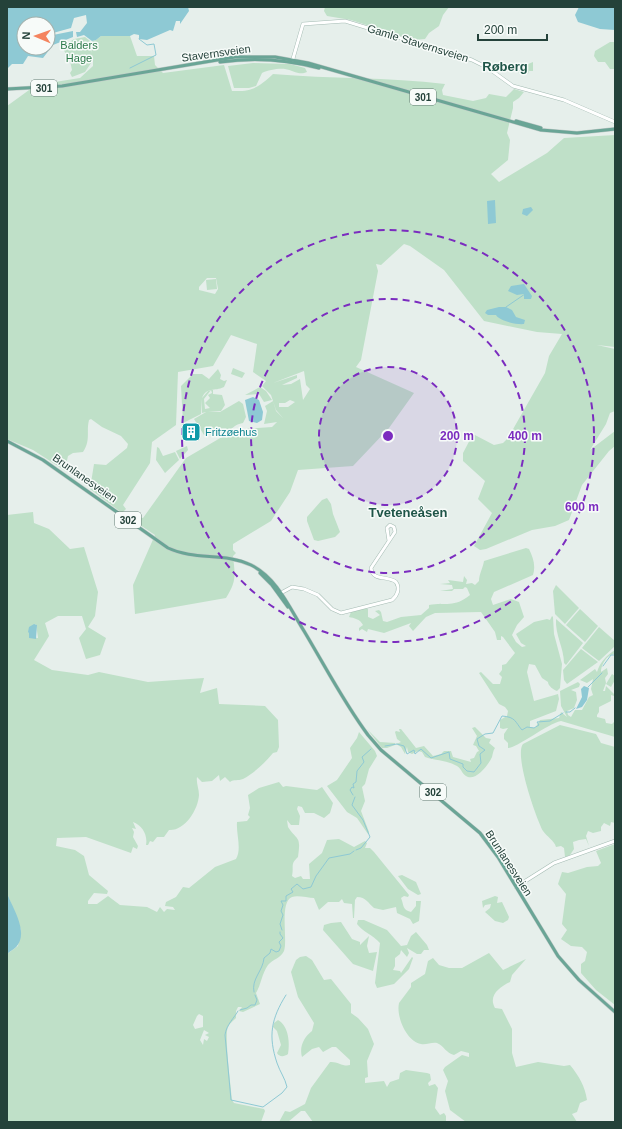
<svg xmlns="http://www.w3.org/2000/svg" width="622" height="1129" viewBox="0 0 622 1129" font-family="Helvetica,sans-serif">
	<rect width="100%" height="100%" fill="#e6efeb"/>
	<!-- green -->
	<g fill="#bfe0c8" fill-rule="evenodd">
		<polygon points="325,7 449,7 443,15 439,26 429,33 425,39 413,40 351,20 327,16 324,11"/>
		<path d="M101,36H130L137,56H154L155,65L163,73L224,65L232,91C252,92 259,87 273,74C330,79 388,77 445,84L442,90L443,95L473,101L486,98L489,94L506,97L514,89L524,92L519,98L513,102V108L507,133L510,140L508,160L491,174L499,182L547,153L564,138L615,135V347L597,345L615,349V411L610,413L606,424L590,450L615,431V446L609,451L582,485L569,520L555,526L532,530L486,549L480,550L474,546L492,513L478,499L485,481L463,461V453L473,434L494,445L503,443L508,438L545,373L549,356L562,334L537,332L484,321L444,270L410,246L404,244L381,265L376,264L378,271L361,360L356,367L414,393L389,428L353,466L298,470L290,492L271,521L233,544V550L236,553L233,556C235,575 237,581 226,598L135,614L133,585L155,535L134,521L135,516L143,518L186,458L222,437L244,429L272,427L277,422L264,424L267,411L265,406L273,401L276,411L283,418L276,410L271,395L262,386L266,381L253,372L257,344L231,335L213,366L178,372L176,425L152,442L150,463L123,505L126,509L122,513L90,489L94,464L106,465L127,448L128,444L121,436L102,427L91,419L89,420C86,432 91,440 83,452L73,453L68,456L66,465L67,472L33,450L7,439V106L36,85L80,78L93,66V60L85,72L72,77L70,73L72,70L70,61L62,47L74,39L85,37L90,41L92,53V41L96,40ZM207,278H216L218,289L215,294L199,290V287ZM304,371L306,385L310,389L303,400L300,379L291,384L282,385L297,378V375L273,383ZM290,400L295,402L288,407H279V403H285Z"/>
		<polygon points="610,42 615,42 614,69 610,69 605,62 598,62 594,56 595,51"/>
		<polygon points="533,62 533,71 529,71 528,74 511,71"/>
		<path d="M253,63L290,64L305,68L307,72C299,76 293,70 285,69C279,68 268,70 262,73L256,86L249,88H234L228,66Z"/>
		<polygon points="216,279 217,289 207,290 206,280"/>
		<polygon points="233,368 245,373 242,378 231,374"/>
		<path d="M218,369L221,375L220,379L224,381L227,380L224,387C214,392 207,386 202,398L209,390H223H213V394L222,395L225,405L221,411L208,412H220L239,401L243,404L246,417L243,423C237,424 235,426 231,429C223,433 213,435 204,435L194,419L206,412L202,413V399L201,414L183,423L181,386L193,374H202L209,379ZM211,390L212,393L208,395L210,398L205,403L210,408L205,409L204,399Z"/>
		<polygon points="260,387 266,391 272,400 264,402 259,394 245,395"/>
		<polygon points="187,446 188,450 180,459 176,451"/>
		<polygon points="157,447 159,448 163,456 175,452 179,460 165,473 156,460"/>
		<polygon points="327,498 331,504 333,514 340,532 335,537 318,541 314,540 307,521 307,517 322,500"/>
		<path d="M33,512L34,523L49,529L70,549L84,547L98,592L95,616L88,627L106,638L100,655L86,659L79,638L86,629L82,616H58L45,623L49,636L34,660L52,670L88,675L99,672L148,682L204,678L200,693L217,688L219,704L265,706L278,720L279,747L277,752L273,753C265,763 254,773 243,779C238,781 234,779 230,782L225,777L220,781L219,775L212,781L202,782L197,777C196,783 199,789 199,795C198,810 185,831 169,830L164,837H157L153,842L150,841L148,845H146C148,835 142,825 133,822L136,829L132,828L134,832L133,837L138,846L137,849L133,847L131,853L86,837L57,838L56,846L75,850L84,856L89,875L108,891L107,894L94,893L88,901V904H97L108,896L120,905L147,907L157,912L160,907L164,912L167,909L175,910L173,907L165,906L166,902L176,897L183,887L189,888L215,867L236,859C242,849 236,834 237,822L247,821L250,817L248,815L250,808L248,795L259,788L279,782L283,787L286,786L317,790L322,787L333,803L330,813L324,818L314,813H305L302,807L298,806L297,809L300,816L299,825H291L287,820L288,827C298,842 301,835 298,857C290,864 294,866 292,876L295,878L301,876L303,879H310L309,864L322,853L327,840L339,839L354,847L365,841L367,843L365,848H370L374,852L409,895L408,897L404,896L401,898C404,905 402,910 411,912L416,906V901H421L419,921L413,924L410,919L397,913L396,907L383,910L374,908C368,903 366,897 357,897L355,900L354,918H353L352,904L344,903L342,899L339,902H328L319,910L314,898C308,898 298,895 292,897C279,902 288,940 284,951C281,958 273,959 268,965C262,973 261,985 256,993L260,1004L243,1012L239,1011L242,1007H238L236,1011V1018C233,1021 229,1024 228,1027C224,1034 231,1088 232,1100L234,1103L264,1109L265,1111L261,1122H7V954L18,946L21,930L7,893V515ZM36,624L38,638L29,637V632ZM199,1014L203,1016V1027L195,1029L193,1025L197,1016ZM204,1030L209,1033L205,1035L209,1037L207,1041L204,1039L203,1045L200,1040Z"/>
		<path d="M526,548L529,549C533,557 536,566 533,575L494,592L491,599L493,605L511,599L519,602L524,617L517,625L512,635L516,642L522,647L526,646L521,643L516,634L534,622L547,619L550,620L552,616L553,617L554,634L562,664L560,688L557,691C554,690 548,686 548,682L542,678L535,665L529,664L527,672L534,701L558,694L559,699L556,711L530,721V727L535,728L540,720L559,718L561,712L567,717L561,706L560,691L578,682L580,684L579,687L571,690L576,692L577,700L574,708L567,711L568,715L571,717L575,710H582L589,697L593,695L591,689L593,679L587,683L580,680L595,669L597,672C600,662 607,655 615,650V654C607,654 601,665 601,672L607,668L608,674L605,678L606,683L603,691H605L606,686L614,694V696L611,695V701L599,707V712L597,715V717L605,719L606,723L612,724L615,721V737L561,721C547,724 517,748 508,748V743L504,739V734L508,728L503,729L500,728V720L507,716L508,711L505,707L499,704L479,673L481,672L493,684H500L502,677L499,674L502,670V665L506,664L515,653L503,637L501,636V640H497L495,632L481,612L435,613L426,617L413,631L409,626L411,623L384,633L368,629L367,632L362,629L359,631V628L363,625C360,619 354,618 349,617L351,612L365,608L368,609V617L373,619L380,615L375,611L379,610L381,612L383,621L387,622L401,617L421,615L429,608V605C446,602 454,608 470,595L467,588L465,587L463,589H454L452,591H440L453,589L452,585L440,584L450,583L448,580L463,582L464,576L467,580L466,584L472,583L475,585L479,581C479,574 483,568 484,561Z"/>
		<polygon points="556,585 579,608 565,624 555,614 553,591"/>
		<polygon points="580,609 598,626 585,642 566,625"/>
		<path d="M556,619L583,643L566,665L564,663C564,648 555,635 556,619Z"/>
		<polygon points="599,627 615,641 615,646 599,661 582,648"/>
		<polygon points="581,649 598,662 567,684 564,680 563,670"/>
		<polygon points="612,674 615,676 615,680 611,687 606,684"/>
		<path d="M560,725L596,734L601,743L615,747V823L611,822L610,826L604,823L601,827V831L593,833L588,831L586,836L589,846L586,839L579,840L573,842L574,849L570,855L565,857L564,848L561,846L556,847C554,840 547,837 543,831C536,818 514,755 523,744Z"/>
		<path d="M475,727L486,738L491,739L489,743L495,748C493,751 493,753 492,757C489,764 477,780 468,777C462,775 462,769 457,766C446,760 437,761 425,757L422,752L418,751L412,754L408,752L407,747L405,754L401,747L396,744L401,742L397,739L395,732L396,731L400,732L399,729H401L416,748L424,746L433,756L441,754L444,751H451L453,757L471,762L470,759L474,758L477,752L479,751L476,746L473,745L477,736L472,728Z"/>
		<polygon points="367,729 380,742 395,743 395,745 387,748 382,748"/>
		<polygon points="359,732 375,751 377,756 369,769 365,784 362,787 365,801 361,811 369,832 368,834 357,818 347,812 327,786 337,780 352,758 350,748 357,738"/>
		<polygon points="615,844 615,1005 596,990 581,973 581,964 585,961 587,952 582,947 571,946 561,939 567,930 562,924 566,894 558,884 562,872 568,873 587,867 598,866 601,863 596,851"/>
		<polygon points="402,875 416,882 421,894 418,895 408,889 398,876"/>
		<polygon points="495,896 498,897 497,903 502,902 509,917 508,920 503,923 495,921 485,912 490,908 491,904 485,905 483,908 482,901"/>
		<path d="M358,920H364L387,930L401,946L407,945L411,936L416,932L427,945L429,950H424L421,954H417L407,948L409,953L407,957L401,950L400,954L395,958V966L393,970L400,971L401,973L412,957L413,958L409,969L394,984L377,988L375,983L380,943C373,935 363,932 357,924Z"/>
		<polygon points="341,922 352,939 360,942 360,945 369,936 367,946 369,953 377,952 373,971 353,964 323,930 324,925 331,923"/>
		<path d="M489,953L503,970L526,959L512,975L510,982C499,987 488,996 495,1008L502,1009L512,1029V1053L516,1067L538,1062L564,1066L570,1065C579,1076 585,1086 587,1100L580,1103L577,1112L572,1114L577,1122H466L450,1110L445,1091L448,1081L443,1070L445,1067L462,1055L469,1057V1053L461,1051L454,1055C446,1053 444,1046 437,1043C432,1042 426,1045 421,1044C406,1041 396,1016 399,1003L411,987V983L425,974L428,961L433,958L439,965L449,968H462Z"/>
		<path d="M306,956L312,960L324,980L331,979L351,1004V1013L358,1018L368,1029L374,1044L367,1061L368,1077L365,1078V1083L384,1081L387,1087L390,1082L399,1079L400,1073L406,1070L427,1073L430,1074L431,1080L428,1083L429,1086L435,1084L438,1088L435,1108L440,1115L444,1113L446,1116V1122H313L305,1111H301L288,1122H279L285,1111L290,1112L305,1104L311,1088L330,1062C337,1061 343,1067 350,1065V1060L336,1047H332L323,1052L319,1047L312,1049L302,1057C299,1047 304,1037 312,1031L314,1023L298,997L291,972L296,960L300,957Z"/>
		<path d="M278,1020C289,1026 290,1044 288,1054C284,1057 279,1057 277,1053L281,1045L277,1031L273,1027L274,1023Z"/>
	</g>
	<!-- water -->
	<g fill="#8ec9d4" fill-rule="evenodd">
		<path d="M7,7H188L189,11L180,24V21H176L173,31L170,30L147,40L139,39V35L134,34L130,36H101L96,40L92,41L84,35L77,37L76,32H80L87,23L86,15L74,18L71,28L53,33V35L73,31V37L53,45L43,58L28,56L23,64H12L8,68ZM24,24H48V48H24Z"/>
		<polygon points="579,7 615,7 615,30 600,29 578,22 575,15"/>
		<polygon points="495,200 496,223 488,224 487,201"/>
		<polygon points="531,207 533,210 527,216 522,214 523,209"/>
		<polygon points="524,284 532,296 531,299 524,299 524,294 517,295 508,291 511,286"/>
		<path d="M499,307H506L512,310L516,317L525,320L524,324C518,325 499,321 496,315H488L485,313L487,310Z"/>
		<polygon points="253,397 259,400 263,412 262,420 257,423 249,421 245,400"/>
		<polygon points="34,624 37,625 36,639 29,638 29,633 28,632 29,627"/>
		<polygon points="584,686 589,688 587,700 582,707 576,709 582,697 581,689"/>
		<path d="M7,893C12,907 29,932 17,946C15,949 10,951 7,954Z"/>
	</g>
	<g fill="none" stroke-linecap="round" stroke-linejoin="round">
		<!-- stream -->
		<g stroke="#8ec9d4" stroke-width="1">
			<polyline points="130,68 156,55 154,44 147,45 139,39"/>
			<polyline points="506,307 525,294"/>
			<polyline points="603,666 611,655 615,655"/>
			<polyline points="588,687 602,673"/>
			<polyline points="566,712 570,712 575,708"/>
			<path d="M385,746L397,744L404,746L407,754L414,750L415,754L421,749L431,758L449,752L450,759L463,764V767L467,771L474,772L481,763L480,754L485,750L479,746L477,739L485,734L493,733L502,716C516,717 515,722 522,730L527,727L534,728L539,725L537,722L550,721L563,713"/>
			<polyline points="353,795 350,790 352,787 354,788 353,784 356,782 357,771 364,762 362,757 371,749"/>
			<polyline points="355,797 352,805 363,820 370,837 361,848 356,850"/>
			<polyline points="282,930 280,924 283,915 281,911 283,905 281,901 286,901 286,896 293,892 291,889 297,884 303,889 311,887 316,876 329,858 350,854 354,851"/>
			<path d="M254,992C251,979 263,971 264,958L270,953L271,949L276,952L279,951L281,946L279,942L283,938L280,934V932"/>
			<polyline points="240,1010 247,1008 251,1005 255,1005 257,1000 255,995"/>
			<path d="M238,1011C235,1017 226,1025 225,1035L231,1100L263,1107L282,1093L287,1087C285,1078 280,1072 277,1063C268,1036 271,1019 286,995"/>
		</g>
		<!-- secondary casing -->
		<g stroke="#a4bbb3" stroke-width="4">
			<g id="secondary">
				<polyline points="292,62 303,24 345,21 472,60 488,68 513,86 564,100 615,122"/>
				<path d="M279,594L292,587L304,589L318,595L332,609L341,613L392,600C398,595 400,588 396,582C387,575 373,582 371,568L395,532L394,527L390,525L387,528L389,541"/>
				<polyline points="516,887 554,863 615,841"/>
			</g>
		</g>
		<!-- primary casing -->
		<g stroke="#c2cac8" stroke-width="4">
			<g id="primary">
				<path d="M220,62C254,57 285,59 319,68"/>
				<polyline points="7,89 62,86 235,57 275,57 308,63 541,130 577,133 615,129"/>
				<polyline points="516,121 541,128"/>
				<path d="M7,441L43,460L168,548C195,561 224,552 251,565C277,578 289,607 304,631C325,666 344,703 368,735L381,750L480,833L498,857L558,956L579,980L615,1012"/>
				<polyline points="260,573 272,585 288,607"/>
			</g>
		</g>
		<!-- secondary -->
		<use href="#secondary" stroke="#fff" stroke-width="3"/>
		<!-- primary -->
		<use href="#primary" stroke="#6aa596" stroke-width="3"/>
	</g>
	<!-- distance rings -->
	<circle cx="388" cy="436" r="69" fill="#7b2cbf" fill-opacity=".12"/>
	<g fill="none" stroke="#7b2cbf" stroke-width="2" stroke-dasharray="7 5">
		<circle cx="388" cy="436" r="69"/>
		<circle cx="388" cy="436" r="137"/>
		<circle cx="388" cy="436" r="206"/>
	</g>
	<!-- icons -->
	<defs>
		<g id="building-square" transform="scale(1)"><rect x="-9" y="-9" width="18" height="18" rx="4" fill="#0f9aa8" stroke="#f7fbf9"/><path d="M-4-6H4V6H1V3H-1V6H-4ZM-2.5-4.3h1.7v1.8h-1.7ZM.8-4.3h1.7v1.8H.8ZM-2.5-1h1.7V.8h-1.7ZM.8-1h1.7V.8H.8Z" fill="#fff"/></g>
	</defs>
	<g fill-rule="evenodd">
		<use href="#building-square" x="191" y="432"/>
	</g>
	<g text-anchor="middle" stroke-width="3" stroke-linejoin="round" paint-order="stroke">
		<!-- shield labels -->
		<g fill="#f7fbf9" stroke="#637a73" stroke-width="1">
			<rect x="31" y="80" width="26" height="16" rx="3"/>
			<rect x="410" y="89" width="26" height="16" rx="3"/>
			<rect x="115" y="512" width="26" height="16" rx="3"/>
			<rect x="420" y="784" width="26" height="16" rx="3"/>
		</g>
		<g font-size="10" font-weight="bold" fill="#24423a">
			<text x="44" y="92">301</text>
			<text x="423" y="101">301</text>
			<text x="128" y="524">302</text>
			<text x="433" y="796">302</text>
		</g>
		<!-- street labels -->
		<g font-size="11" fill="#24423a" stroke="#f7fbf9">
			<text transform="translate(418 43) rotate(17)" y="4">Gamle Stavernsveien</text>
			<text transform="translate(216 53) rotate(-8)" y="4">Stavernsveien</text>
			<text transform="translate(85 478) rotate(35)" y="4">Brunlanesveien</text>
			<text transform="translate(509 863) rotate(57)" y="4">Brunlanesveien</text>
		</g>
		<!-- park labels -->
		<g font-size="11" fill="#2d7a4b" stroke="#f7fbf9">
			<text x="79" y="49">Balders<tspan x="79" dy="13">Hage</tspan></text>
		</g>
		<!-- culture labels -->
		<g font-size="11" fill="#0d838f" stroke="#f7fbf9" text-anchor="start">
			<text x="205" y="436">Fritzøehus</text>
		</g>
		<!-- quarter labels -->
		<g font-size="13" font-weight="bold" fill="#1f5548" stroke="#f7fbf9">
			<text x="505" y="71">Røberg</text>
			<text x="408" y="517">Tveteneåsen</text>
		</g>
	</g>
	<circle cx="388" cy="436" r="6" fill="#7b2cbf" stroke="#f7fbf9" stroke-width="2"/>
	<g font-size="12" text-anchor="middle" font-weight="bold" fill="#7b2cbf" stroke="#f7fbf9" stroke-width="3" stroke-linejoin="round" paint-order="stroke">
		<text x="457" y="440">200 m</text>
		<text x="525" y="440">400 m</text>
		<text x="582" y="511">600 m</text>
	</g>
	<!-- border -->
	<rect width="622" height="1129" fill="none" stroke="#24423a" stroke-width="16"/>
	<!-- north arrow -->
	<g transform="translate(36 36) rotate(272)"><circle r="19" fill="#f7fbf9" stroke="#a3b1ad"/>
	<path d="M0-3L7 15L0 10L-7 15Z" fill="#f4845f"/>
	<text y="-6" font-size="11" font-weight="bold" text-anchor="middle" fill="#24423a">N</text>
	</g>
	<!-- scale -->
	<path d="M478 34v6h69v-6" fill="none" stroke="#24423a" stroke-width="2"/>
	<text x="484" y="34" font-size="12" fill="#24423a" stroke="#f7fbf9" stroke-width="3" paint-order="stroke">200 m</text>
</svg>
